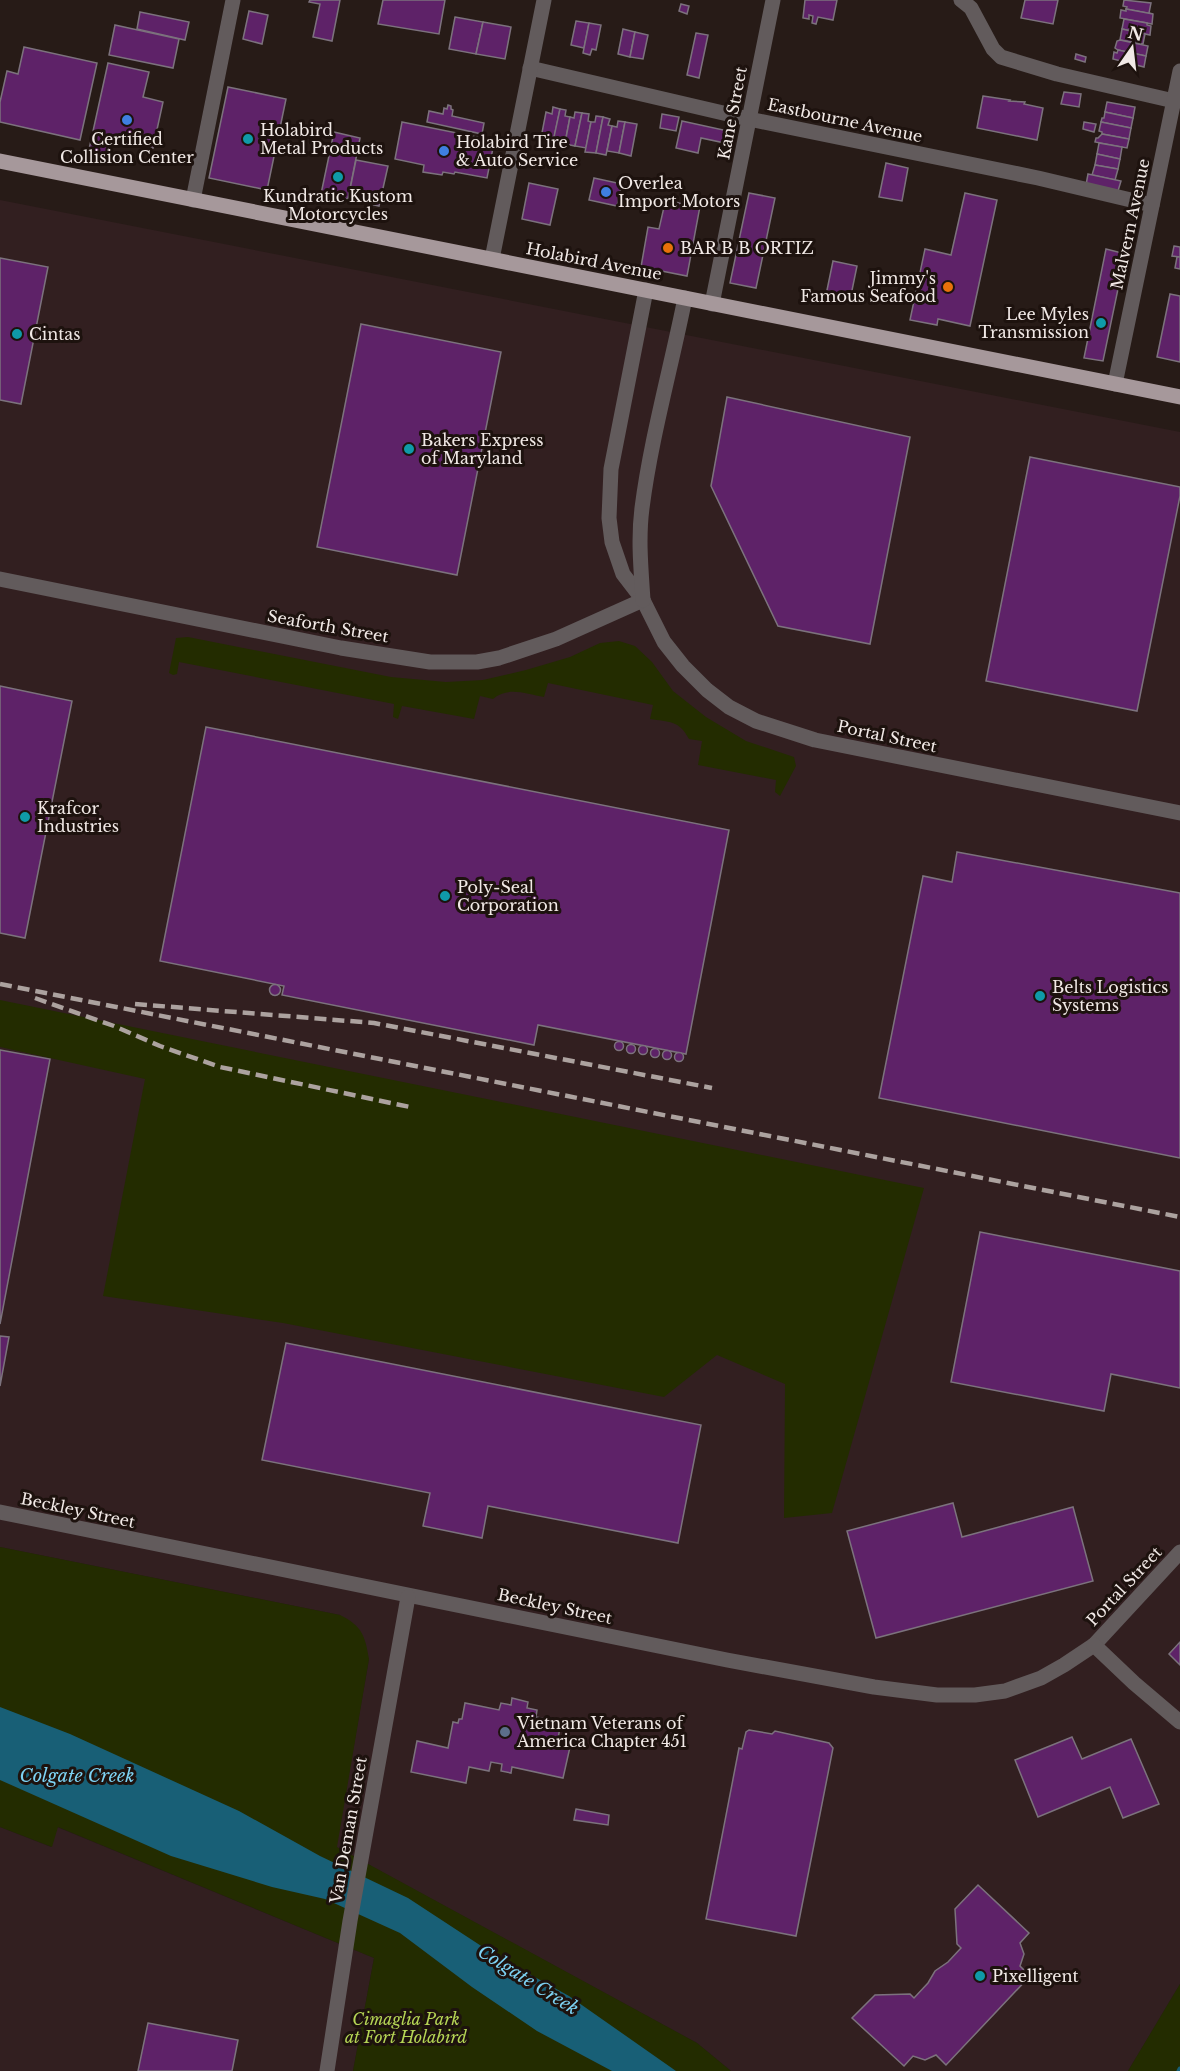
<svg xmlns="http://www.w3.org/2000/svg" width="1180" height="2071" viewBox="0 0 1180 2071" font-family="'Libre Baskerville',serif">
	<rect width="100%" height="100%" fill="#271b17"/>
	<!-- industrial -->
	<g fill="#321f20">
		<polygon points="0,200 1180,432 1180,1984 1128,2071 731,2071 697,2043 336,1847 369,1659 340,1615 0,1547"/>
		<polygon points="0,1827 51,1847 57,1827 374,1958 353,2071 0,2071"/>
	</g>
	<!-- green -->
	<g fill="#232c00">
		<path d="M188,637L391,677L446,682L483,680L526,670L570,657L600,643L619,641L635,646L652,662L673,691L706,717L746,741L794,757L796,766L780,796L775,792L776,780L698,765L702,741L689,739C679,720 669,722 650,719L653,705L548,683L544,697C526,694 508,686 493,699L480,696L474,719L402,706L398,719L393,717L394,704L179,662L177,674L173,675L169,673L176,638Z"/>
		<polygon points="0,1000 924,1188 832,1513 784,1518 785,1384 717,1355 664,1397 283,1323 103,1296 145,1079 0,1047"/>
		<path d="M0,1547L340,1615C362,1626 365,1635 369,1659L337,1847L697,2043L731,2071H353L374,1958L58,1827L52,1847L0,1827Z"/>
		<polygon points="1180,1984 1180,2071 1128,2071"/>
	</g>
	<!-- water -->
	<polygon fill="#185f76" points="0,1707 70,1734 239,1811 320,1856 408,1898 495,1955 569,1996 676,2071 612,2071 537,2031 472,1987 400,1933 325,1899 272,1887 171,1856 0,1780"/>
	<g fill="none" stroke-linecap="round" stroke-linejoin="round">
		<!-- stream -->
		<polyline stroke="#185f76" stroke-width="5" points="1179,2071 1180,2069"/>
	</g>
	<!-- building -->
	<g fill="#5e2268" stroke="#7c727d" stroke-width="1.5">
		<polygon points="310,0 340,0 332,41 313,37 320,4 309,2"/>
		<polygon points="383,0 445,0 439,34 378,24"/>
		<polygon points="805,0 837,0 833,20 818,17 816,24 812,23 813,16 809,15 809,19 803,18"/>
		<polygon points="1025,0 1058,0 1053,24 1021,18"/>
		<polygon points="1124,0 1151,3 1149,13 1153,14 1126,9 1127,7 1123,6"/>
		<polygon points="681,4 689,6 687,14 679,11"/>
		<polygon points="1126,9 1153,14 1152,24 1120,18 1121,10 1126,11"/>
		<polygon points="249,11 268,15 262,44 243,39"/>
		<polygon points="140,12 189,22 185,40 137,29"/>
		<polygon points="455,17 483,22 476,54 449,49"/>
		<polygon points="1124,19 1147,23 1147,25 1151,26 1150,35 1122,29"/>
		<polygon points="576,21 589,23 584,48 571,45"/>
		<polygon points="483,22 511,27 505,59 476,54"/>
		<polygon points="589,23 601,25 596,50 592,49 590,55 583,53"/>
		<polygon points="115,25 179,39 173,68 109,55"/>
		<polygon points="623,29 635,32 630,57 618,54"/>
		<polygon points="1122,29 1145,34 1143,44 1120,40"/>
		<polygon points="635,32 648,35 643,59 630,57"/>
		<polygon points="696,33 708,35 699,78 687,75"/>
		<polygon points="1120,40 1148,46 1146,56 1118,50 1115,48 1117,41"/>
		<polygon points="24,47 97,63 80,140 0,122 0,102 7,71 18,74"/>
		<polygon points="1118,50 1146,56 1144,67 1113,59 1114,52 1117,53"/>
		<polygon points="1076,54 1086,57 1085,62 1075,59"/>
		<polygon points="108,63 149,72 143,97 163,102 153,148 110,138 106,158 88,154"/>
		<polygon points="228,87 286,99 267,190 209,178"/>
		<polygon points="1064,92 1081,94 1079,107 1061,104"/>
		<polygon points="983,96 1010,100 1009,101 1025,102 1024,104 1043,108 1037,140 977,128"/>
		<polygon points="1107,102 1135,107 1133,118 1105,112"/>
		<polygon points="448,105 451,106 451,109 453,110 452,116 484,123 482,134 427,122 429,111 443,114 444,108 447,109"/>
		<polygon points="553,107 560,109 553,143 546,142 547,139 541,138 546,112 552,114"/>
		<polygon points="560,109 566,110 565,116 570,117 565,143 561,142 560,148 552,146"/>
		<polygon points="575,112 582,113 575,146 565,144 565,143 570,117 574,118"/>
		<polygon points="1105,112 1133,118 1131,128 1101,122 1102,118 1104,118"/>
		<polygon points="582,113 589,114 588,121 591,122 586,148 575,146"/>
		<polygon points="662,114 679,117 676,131 660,128"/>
		<polygon points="596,116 603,117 596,153 585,152 591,122 595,122"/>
		<polygon points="603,117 610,119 608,125 612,126 606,155 596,153"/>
		<polygon points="618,121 625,122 619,153 607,151 612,126 617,127"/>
		<polygon points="682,121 728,131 725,143 701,138 698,153 676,148"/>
		<polygon points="402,122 492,140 491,143 494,143 487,178 455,172 454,174 443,172 442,175 423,172 424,165 395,159"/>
		<polygon points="625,122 637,124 631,156 619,153"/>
		<polygon points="1084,122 1096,124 1094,132 1083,129"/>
		<polygon points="1101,122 1131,128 1129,139 1102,134 1102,132 1099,131"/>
		<polygon points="334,132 360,138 348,199 321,194"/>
		<polygon points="1102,134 1129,139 1127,148 1095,142 1096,138 1098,138"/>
		<polygon points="1099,143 1122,147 1120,159 1097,154"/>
		<polygon points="1097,154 1120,159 1118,169 1095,165"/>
		<polygon points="356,160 388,166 379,206 348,199"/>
		<polygon points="886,163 908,168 902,201 879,197"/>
		<polygon points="1095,165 1118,169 1115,180 1092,175"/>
		<polygon points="1088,174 1121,181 1118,191 1086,185"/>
		<polygon points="594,178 622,184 617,206 589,200"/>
		<polygon points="529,183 558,189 550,225 522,219"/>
		<polygon points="749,193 775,198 756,288 730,283"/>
		<polygon points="965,193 997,200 970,326 938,319 937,325 910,320 925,249 951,255"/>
		<polygon points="687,199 701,201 687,276 641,267 648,227 659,229 664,207 675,207 676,202 682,204 681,208 685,209"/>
		<polygon points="1174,246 1180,247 1180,257 1172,256"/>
		<polygon points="1106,249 1122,253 1115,288 1118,289 1103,361 1084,358"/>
		<polygon points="1177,257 1180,257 1180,269 1175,268"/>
		<polygon points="0,258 48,267 21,404 0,400"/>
		<polygon points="833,261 857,266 850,300 826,295"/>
		<polygon points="1170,294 1180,296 1180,362 1157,357"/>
		<polygon points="361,324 501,352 457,575 317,547"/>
		<polygon points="727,397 910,437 870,644 778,626 711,486"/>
		<polygon points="1030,457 1180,487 1180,496 1137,711 986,681"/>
		<polygon points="0,686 72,701 25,938 0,933"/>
		<polygon points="206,727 729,830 686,1054 538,1025 534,1045 282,995 284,986 160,961"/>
		<polygon points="957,852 1180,893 1180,1158 879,1098 923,876 952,882"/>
		<circle cx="275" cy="990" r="5.5"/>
		<circle cx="619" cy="1046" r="4.5"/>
		<circle cx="631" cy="1049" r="4.5"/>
		<circle cx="643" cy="1050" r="4.5"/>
		<circle cx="655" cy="1053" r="4.5"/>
		<polygon points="0,1050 50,1059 0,1324"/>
		<circle cx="667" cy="1055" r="4.5"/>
		<circle cx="679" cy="1057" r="4.5"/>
		<polygon points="980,1232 1180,1271 1180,1388 1111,1374 1104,1411 951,1382"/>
		<polygon points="0,1336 9,1337 0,1386"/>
		<polygon points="286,1343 701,1425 678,1543 488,1506 482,1538 423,1526 430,1493 262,1460"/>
		<polygon points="953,1503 962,1537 1073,1507 1093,1581 876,1638 847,1531"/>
		<polygon points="1180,1642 1180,1665 1169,1654"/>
		<polygon points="512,1698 528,1702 527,1708 537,1710 536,1717 561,1722 557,1744 570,1747 563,1778 512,1767 511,1773 501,1771 502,1764 491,1762 489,1771 469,1767 466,1783 411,1772 417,1741 448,1748 453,1722 458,1723 459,1719 462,1719 465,1703 499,1710 501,1703 511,1705"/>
		<polygon points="749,1730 772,1734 775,1731 829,1743 833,1748 796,1936 706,1919 739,1748 742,1749 746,1732"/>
		<polygon points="1072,1737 1082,1759 1131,1739 1159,1804 1123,1818 1110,1787 1038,1817 1015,1760"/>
		<polygon points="576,1809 609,1815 608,1825 574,1820"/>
		<polygon points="978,1885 1029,1933 1020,1943 1024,1954 1020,1966 1030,1976 946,2065 936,2055 925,2060 913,2056 904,2066 852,2018 875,1995 910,1994 914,1998 928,1983 935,1971 948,1962 961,1948 957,1944 955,1909"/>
		<polygon points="148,2023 238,2040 232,2071 138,2071"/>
	</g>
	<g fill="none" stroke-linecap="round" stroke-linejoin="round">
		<!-- minor -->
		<g stroke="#625b5c" stroke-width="15">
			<polyline points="961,0 971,8 993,49 1001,57 1057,74 1174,101"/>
			<polyline points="530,68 749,119 1038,178 1152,205"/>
			<polyline points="193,200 233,0"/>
			<polyline points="492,259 544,0"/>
			<polyline points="646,290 611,469 609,518 612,542 623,574 643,600 664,642 683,666 707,690 729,707 756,721 815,740 1180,813"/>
			<polyline points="712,304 773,0"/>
			<polyline points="1115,384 1180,71"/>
			<polyline points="0,579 341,648 430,662 477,662 499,658 556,639 643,600"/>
			<path d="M643,600C641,569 638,539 642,508C651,438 671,368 685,298"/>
			<polyline points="0,1512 727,1660 874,1687 937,1695 975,1695 1005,1691 1041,1678 1064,1665 1094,1645 1180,1552"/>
			<polyline points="1094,1645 1134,1683 1180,1722"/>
			<polyline points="327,2071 350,1921 408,1597"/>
		</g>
		<!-- major -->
		<polyline stroke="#a6989b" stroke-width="15" points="0,161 1180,397"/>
		<!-- rail -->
		<g stroke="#aca29f" stroke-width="4.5" stroke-dasharray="12 6" stroke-linecap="butt">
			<polyline points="0,984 1180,1217"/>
			<polyline points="35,998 114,1026 160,1046 220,1067 410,1107"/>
			<polyline points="135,1004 374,1023 712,1088"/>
		</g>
	</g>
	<!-- markers -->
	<g fill="#3f7fe0" stroke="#1d120e" stroke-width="2">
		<circle cx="127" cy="120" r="6"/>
		<circle cx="444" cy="151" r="6"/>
		<circle cx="606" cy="192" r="6"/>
	</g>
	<g fill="#0f9aa8" stroke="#1d120e" stroke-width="2">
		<circle cx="248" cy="139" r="6"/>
		<circle cx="338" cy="177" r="6"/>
		<circle cx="1101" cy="323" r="6"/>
		<circle cx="17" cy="334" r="6"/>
		<circle cx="409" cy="449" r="6"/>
		<circle cx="25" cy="817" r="6"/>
		<circle cx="445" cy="896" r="6"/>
		<circle cx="1040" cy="996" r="6"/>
		<circle cx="980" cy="1976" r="6"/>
	</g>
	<g fill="#e8710a" stroke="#1d120e" stroke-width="2">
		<circle cx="668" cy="248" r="6"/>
		<circle cx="948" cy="287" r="6"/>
	</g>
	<circle fill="#5c6f8a" stroke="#1d120e" stroke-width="2" cx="505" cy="1732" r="6"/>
	<g text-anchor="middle" stroke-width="6" stroke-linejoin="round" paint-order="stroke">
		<!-- street labels -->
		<g font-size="16" fill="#f1e9e6" stroke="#1d120e">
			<text transform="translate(732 113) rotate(-79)" y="6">Kane Street</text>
			<text transform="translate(845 120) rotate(12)" y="6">Eastbourne Avenue</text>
			<text transform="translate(1130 224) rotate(-78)" y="6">Malvern Avenue</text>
			<text transform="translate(594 261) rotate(11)" y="6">Holabird Avenue</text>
			<text transform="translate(328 626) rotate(10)" y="6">Seaforth Street</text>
			<text transform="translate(887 736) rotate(12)" y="6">Portal Street</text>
			<text transform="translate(78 1510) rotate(12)" y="6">Beckley Street</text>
			<text transform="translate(1124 1586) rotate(-47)" y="6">Portal Street</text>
			<text transform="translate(555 1606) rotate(12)" y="6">Beckley Street</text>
			<text transform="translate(348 1830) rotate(-80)" y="6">Van Deman Street</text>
		</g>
		<!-- poi labels -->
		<g font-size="16" fill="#f1e9e6" stroke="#1d120e" text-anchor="start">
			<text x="260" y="136">Holabird<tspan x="260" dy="18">Metal Products</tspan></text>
			<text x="127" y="145" text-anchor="middle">Certified<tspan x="127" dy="18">Collision Center</tspan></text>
			<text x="456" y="148">Holabird Tire<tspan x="456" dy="18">&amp; Auto Service</tspan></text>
			<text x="618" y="189">Overlea<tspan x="618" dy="18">Import Motors</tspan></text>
			<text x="338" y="202" text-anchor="middle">Kundratic Kustom<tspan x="338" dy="18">Motorcycles</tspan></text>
			<text x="680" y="254">BAR B B ORTIZ</text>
			<text x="936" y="284" text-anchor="end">Jimmy's<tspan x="936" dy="18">Famous Seafood</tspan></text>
			<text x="1089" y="320" text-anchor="end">Lee Myles<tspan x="1089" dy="18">Transmission</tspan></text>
			<text x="29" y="340">Cintas</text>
			<text x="421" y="446">Bakers Express<tspan x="421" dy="18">of Maryland</tspan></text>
			<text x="37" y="814">Krafcor<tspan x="37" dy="18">Industries</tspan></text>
			<text x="457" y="893">Poly-Seal<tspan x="457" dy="18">Corporation</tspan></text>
			<text x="1052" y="993">Belts Logistics<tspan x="1052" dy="18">Systems</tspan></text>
			<text x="517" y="1729">Vietnam Veterans of<tspan x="517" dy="18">America Chapter 451</tspan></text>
			<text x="992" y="1982">Pixelligent</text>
		</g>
		<!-- park labels -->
		<g font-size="16" font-style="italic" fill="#b5d555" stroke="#1d120e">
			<text x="406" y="2025">Cimaglia Park<tspan x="406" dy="18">at Fort Holabird</tspan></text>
		</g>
		<!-- water labels -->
		<g font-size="18" font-style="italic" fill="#7dd2f3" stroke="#1d120e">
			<text x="77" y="1782">Colgate Creek</text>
			<text transform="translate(528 1980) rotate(32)" y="6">Colgate Creek</text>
		</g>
	</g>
	<!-- north arrow -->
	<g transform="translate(1132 48) rotate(14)" stroke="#1d120e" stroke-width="4.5" paint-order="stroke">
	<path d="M0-4.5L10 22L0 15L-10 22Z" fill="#f1e9e6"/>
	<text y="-9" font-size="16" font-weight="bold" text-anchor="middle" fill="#f1e9e6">N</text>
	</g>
</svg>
